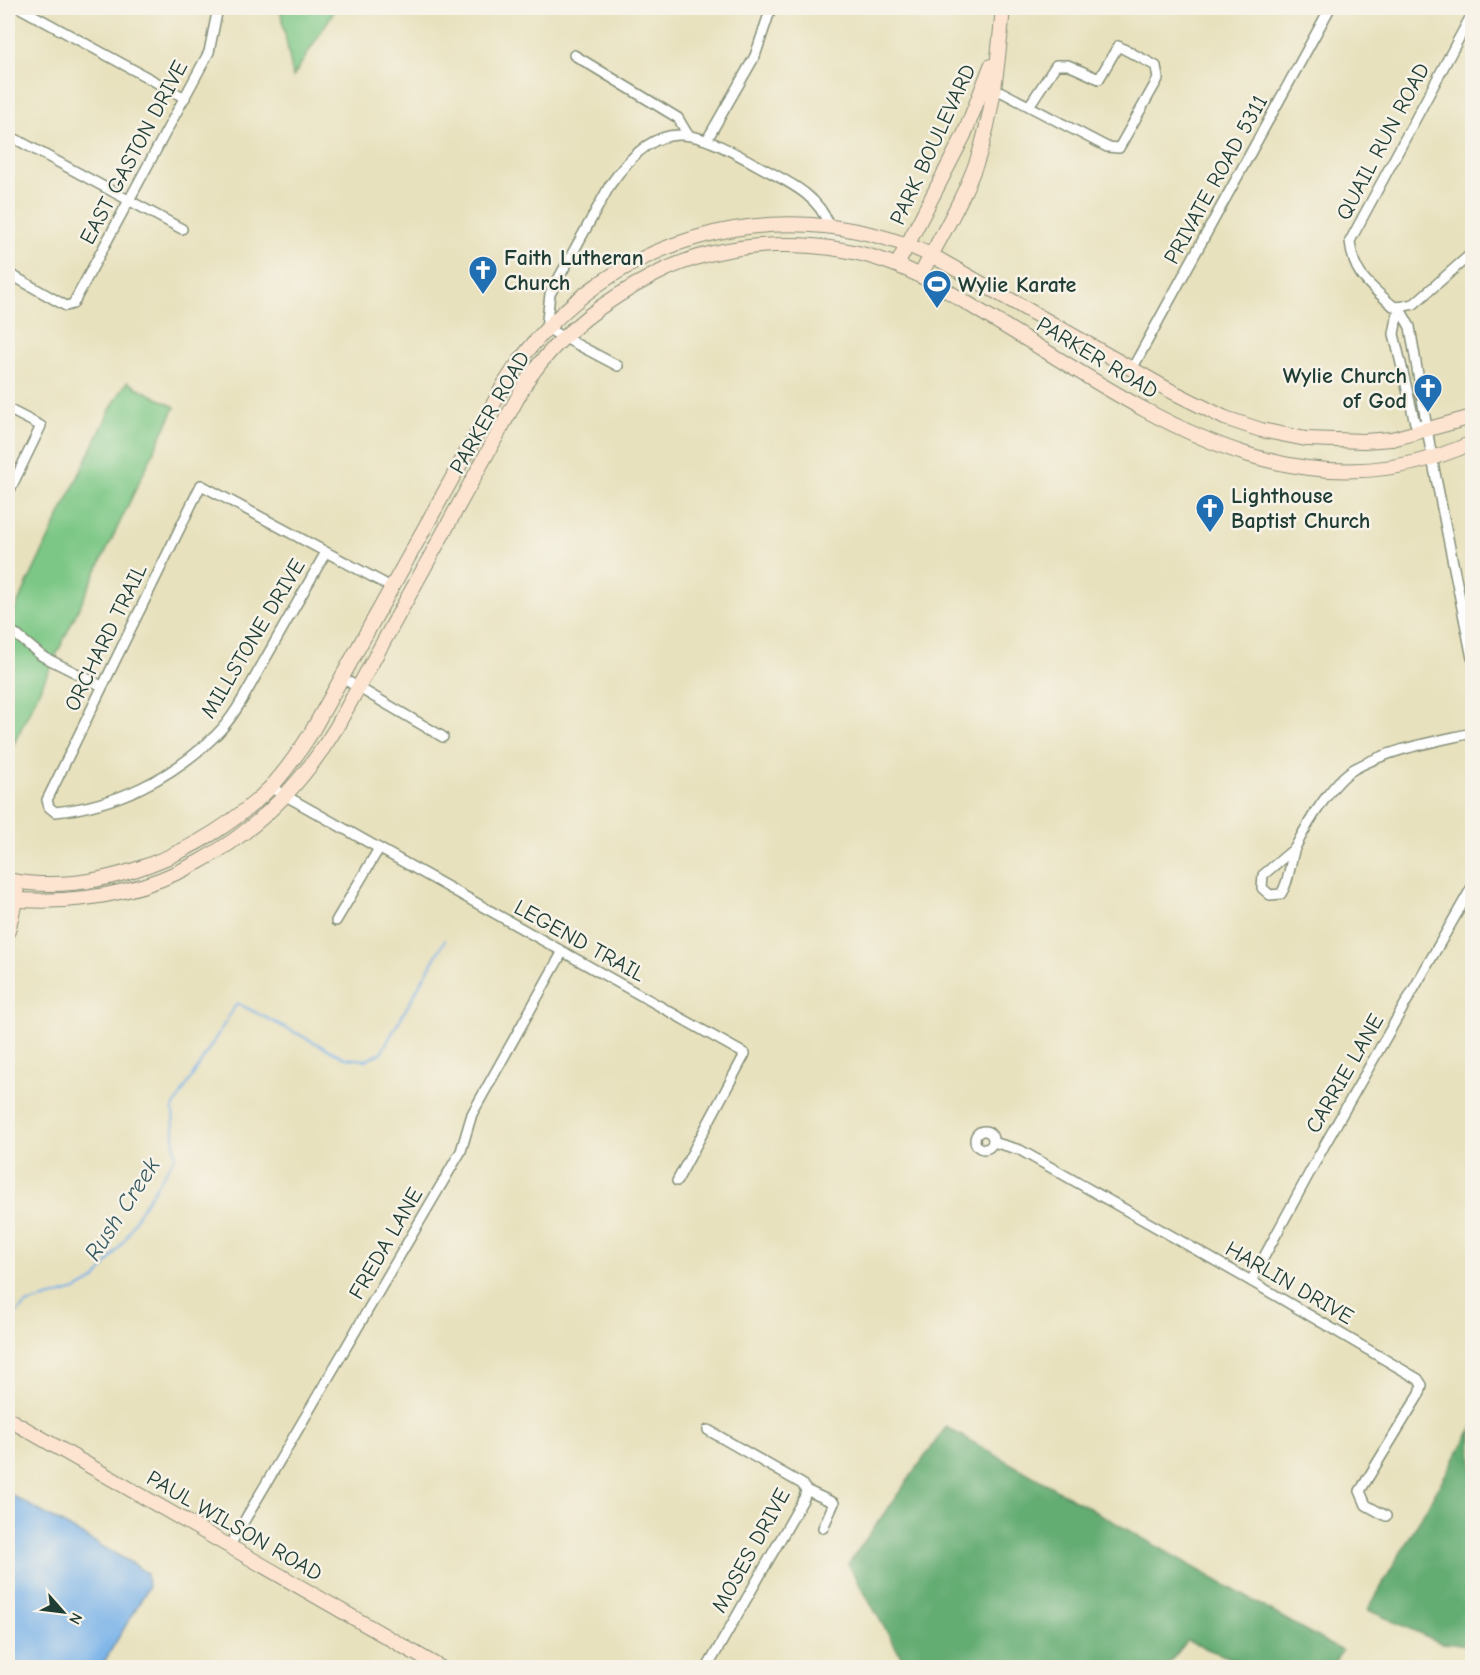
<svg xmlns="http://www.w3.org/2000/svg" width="1480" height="1675" viewBox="0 0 1480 1675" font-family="'Comic Neue',sans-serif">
	<rect width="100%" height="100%" fill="#f7f3e8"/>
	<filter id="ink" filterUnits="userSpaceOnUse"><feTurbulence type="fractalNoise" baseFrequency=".0167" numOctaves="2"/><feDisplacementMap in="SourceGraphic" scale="12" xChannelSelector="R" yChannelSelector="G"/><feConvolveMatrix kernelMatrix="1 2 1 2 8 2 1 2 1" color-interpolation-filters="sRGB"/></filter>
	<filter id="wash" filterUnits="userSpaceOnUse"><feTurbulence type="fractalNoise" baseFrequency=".008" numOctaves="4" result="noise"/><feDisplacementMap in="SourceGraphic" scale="24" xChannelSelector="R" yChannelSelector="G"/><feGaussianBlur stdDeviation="1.35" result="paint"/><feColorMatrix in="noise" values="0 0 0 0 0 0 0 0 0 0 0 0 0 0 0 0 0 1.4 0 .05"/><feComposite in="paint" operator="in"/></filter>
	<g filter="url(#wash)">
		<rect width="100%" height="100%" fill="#e8e1bd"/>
		<!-- green -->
		<g fill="#7bc785" stroke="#4d825c" stroke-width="1.5">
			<polygon points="280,8 336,8 293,77"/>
			<polygon points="127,382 175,407 8,756 8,624 113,404"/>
		</g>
		<!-- forest -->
		<g fill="#64ac72" stroke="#427453" stroke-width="1.5">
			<polygon points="946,1427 1342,1651 1330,1668 1253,1667 1187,1641 1166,1667 907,1667 848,1564"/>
			<polygon points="1472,1428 1472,1645 1441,1643 1368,1610"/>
		</g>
		<!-- water -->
		<polygon fill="#79b2e9" stroke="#4c788e" stroke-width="1.5" points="8,1493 135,1565 147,1574 148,1588 101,1667 8,1667"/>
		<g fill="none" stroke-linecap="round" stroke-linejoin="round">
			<!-- stream -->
			<polyline stroke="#79b2e9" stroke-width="2" points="8,1321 26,1304 76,1290 96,1279 126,1238 138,1214 175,1157 173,1108 237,1003 345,1058 367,1060 381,1053 445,940"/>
		</g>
	</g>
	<g filter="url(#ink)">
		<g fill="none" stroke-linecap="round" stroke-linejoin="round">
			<!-- street casing -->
			<g stroke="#848f78" stroke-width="12">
				<g id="street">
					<polyline points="20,8 185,98"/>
					<path d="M1472,14L1350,241C1353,275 1369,284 1393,306L1399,307L1410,327L1432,458L1472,658"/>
					<polyline points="574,55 678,118 688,135"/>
					<polyline points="994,88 1107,147 1119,148 1158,79 1156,66 1118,46 1099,79 1068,65 1056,65 1029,106"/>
					<polyline points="8,135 182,229"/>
					<polyline points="708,138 755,56 771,8"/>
					<polyline points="8,273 66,306 73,304 209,52 218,8"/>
					<polyline points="1399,307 1394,334 1415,423 1429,428"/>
					<polyline points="1399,307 1414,304 1472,253"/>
					<path d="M618,366L546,328L550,294L610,185C663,109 698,133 766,170C792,184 818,196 829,225"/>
					<polyline points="1132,369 1330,8"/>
					<polyline points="8,409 41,426 8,494"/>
					<path d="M326,552C305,589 284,626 263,663C249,687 236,715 216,735C172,778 116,806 55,812L49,807L47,800L201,485L393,588"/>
					<polyline points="8,628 42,656 102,686"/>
					<polyline points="342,678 443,737"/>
					<polyline points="270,787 745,1054 677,1181"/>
					<path d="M1295,848L1263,875L1262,888L1270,895L1281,894C1291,879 1289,861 1296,846C1307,824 1333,781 1354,769C1390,749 1433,742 1472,733"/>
					<polyline points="336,921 378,850"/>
					<circle cx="984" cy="1140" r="9"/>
					<polyline points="993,1142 1020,1150 1251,1281 1418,1379 1422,1385 1420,1393 1360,1491 1366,1505 1386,1516"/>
					<polyline points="1251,1281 1324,1146 1472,887"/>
					<polyline points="806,1490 834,1503 823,1528"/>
					<polyline points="229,1547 461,1151 472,1114 562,953"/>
					<polyline points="707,1668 804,1498 806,1490 802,1484 708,1430"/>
				</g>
			</g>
			<!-- secondary casing -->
			<g stroke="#848f78" stroke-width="16">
				<g id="secondary">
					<polyline points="897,265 964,135 991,66"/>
					<path d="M920,276C940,238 962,202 977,161C994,112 998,59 1003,8"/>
					<path d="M8,880C99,898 206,852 270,788C286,771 299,752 311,733L505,383C595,238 776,185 931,255L1169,390L1225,418L1261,430L1306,439L1364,441L1392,439L1472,417"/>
					<path d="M8,899C148,912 264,846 336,728L528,379C561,332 605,300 656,274C726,238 823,236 896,265C930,278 961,300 993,319C1144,409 1289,524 1472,443"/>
					<polyline points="8,931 17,893"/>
					<polyline points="8,1419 441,1668"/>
				</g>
			</g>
			<!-- street -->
			<use href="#street" stroke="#fff" stroke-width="9"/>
			<!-- secondary -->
			<use href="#secondary" stroke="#fde4d1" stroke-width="14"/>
		</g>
	</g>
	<!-- icons -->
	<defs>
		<g id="church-pin" transform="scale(1.5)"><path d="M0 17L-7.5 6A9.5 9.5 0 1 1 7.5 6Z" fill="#1f6fb2" stroke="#f7f3e8"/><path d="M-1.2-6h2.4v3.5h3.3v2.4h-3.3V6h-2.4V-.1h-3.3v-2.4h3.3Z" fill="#fff"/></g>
		<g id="stadium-pin" transform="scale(1.5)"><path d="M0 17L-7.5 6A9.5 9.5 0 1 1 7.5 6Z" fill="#1f6fb2" stroke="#f7f3e8"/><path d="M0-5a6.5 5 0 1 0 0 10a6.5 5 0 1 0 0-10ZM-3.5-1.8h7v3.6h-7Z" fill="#fff"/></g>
	</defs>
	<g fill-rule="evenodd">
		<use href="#church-pin" x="483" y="270"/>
		<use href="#stadium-pin" x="937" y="284"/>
		<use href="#church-pin" x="1428" y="388"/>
		<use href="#church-pin" x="1210" y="508"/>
	</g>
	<g text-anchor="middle" stroke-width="5" stroke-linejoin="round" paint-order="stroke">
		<!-- street labels -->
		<g font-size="22" fill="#1f3d34" stroke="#f7f3e8">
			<text transform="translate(1382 141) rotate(-62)" y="8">QUAIL RUN ROAD</text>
			<text transform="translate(932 144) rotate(-65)" y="8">PARK BOULEVARD</text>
			<text transform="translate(133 152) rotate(-62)" y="8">EAST GASTON DRIVE</text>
			<text transform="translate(1215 179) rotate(-61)" y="8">PRIVATE ROAD 5311</text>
			<text transform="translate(1098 357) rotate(31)" y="8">PARKER ROAD</text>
			<text transform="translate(489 412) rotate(-60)" y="8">PARKER ROAD</text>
			<text transform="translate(105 637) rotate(-64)" y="8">ORCHARD TRAIL</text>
			<text transform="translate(252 638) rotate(-59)" y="8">MILLSTONE DRIVE</text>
			<text transform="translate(580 940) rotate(29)" y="8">LEGEND TRAIL</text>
			<text transform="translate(1344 1073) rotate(-60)" y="8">CARRIE LANE</text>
			<text transform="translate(385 1243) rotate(-60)" y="8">FREDA LANE</text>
			<text transform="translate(1290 1282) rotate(30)" y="8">HARLIN DRIVE</text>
			<text transform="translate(235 1525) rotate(30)" y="8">PAUL WILSON ROAD</text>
			<text transform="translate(750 1550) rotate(-61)" y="8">MOSES DRIVE</text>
		</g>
		<!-- poi labels -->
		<g font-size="22" font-weight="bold" fill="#1f3d34" stroke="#f7f3e8" text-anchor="start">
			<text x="504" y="265">Faith Lutheran<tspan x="504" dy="25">Church</tspan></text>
			<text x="958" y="292">Wylie Karate</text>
			<text x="1407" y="383" text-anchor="end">Wylie Church<tspan x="1407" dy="25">of God</tspan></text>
			<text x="1231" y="503">Lighthouse<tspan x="1231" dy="25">Baptist Church</tspan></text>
		</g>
		<!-- water labels -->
		<g font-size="24" font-style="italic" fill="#365a61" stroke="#f7f3e8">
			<text transform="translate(122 1209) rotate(-57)" y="8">Rush Creek</text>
		</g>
	</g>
	<!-- margin -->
	<rect width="1480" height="1675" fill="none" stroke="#f7f3e8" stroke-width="30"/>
	<!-- north arrow -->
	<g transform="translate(63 1612) rotate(118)" stroke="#f7f3e8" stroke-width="4.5" paint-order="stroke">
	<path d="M0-4.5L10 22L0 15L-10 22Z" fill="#1f3d34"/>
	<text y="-9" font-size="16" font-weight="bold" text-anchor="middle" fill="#1f3d34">N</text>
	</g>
</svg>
